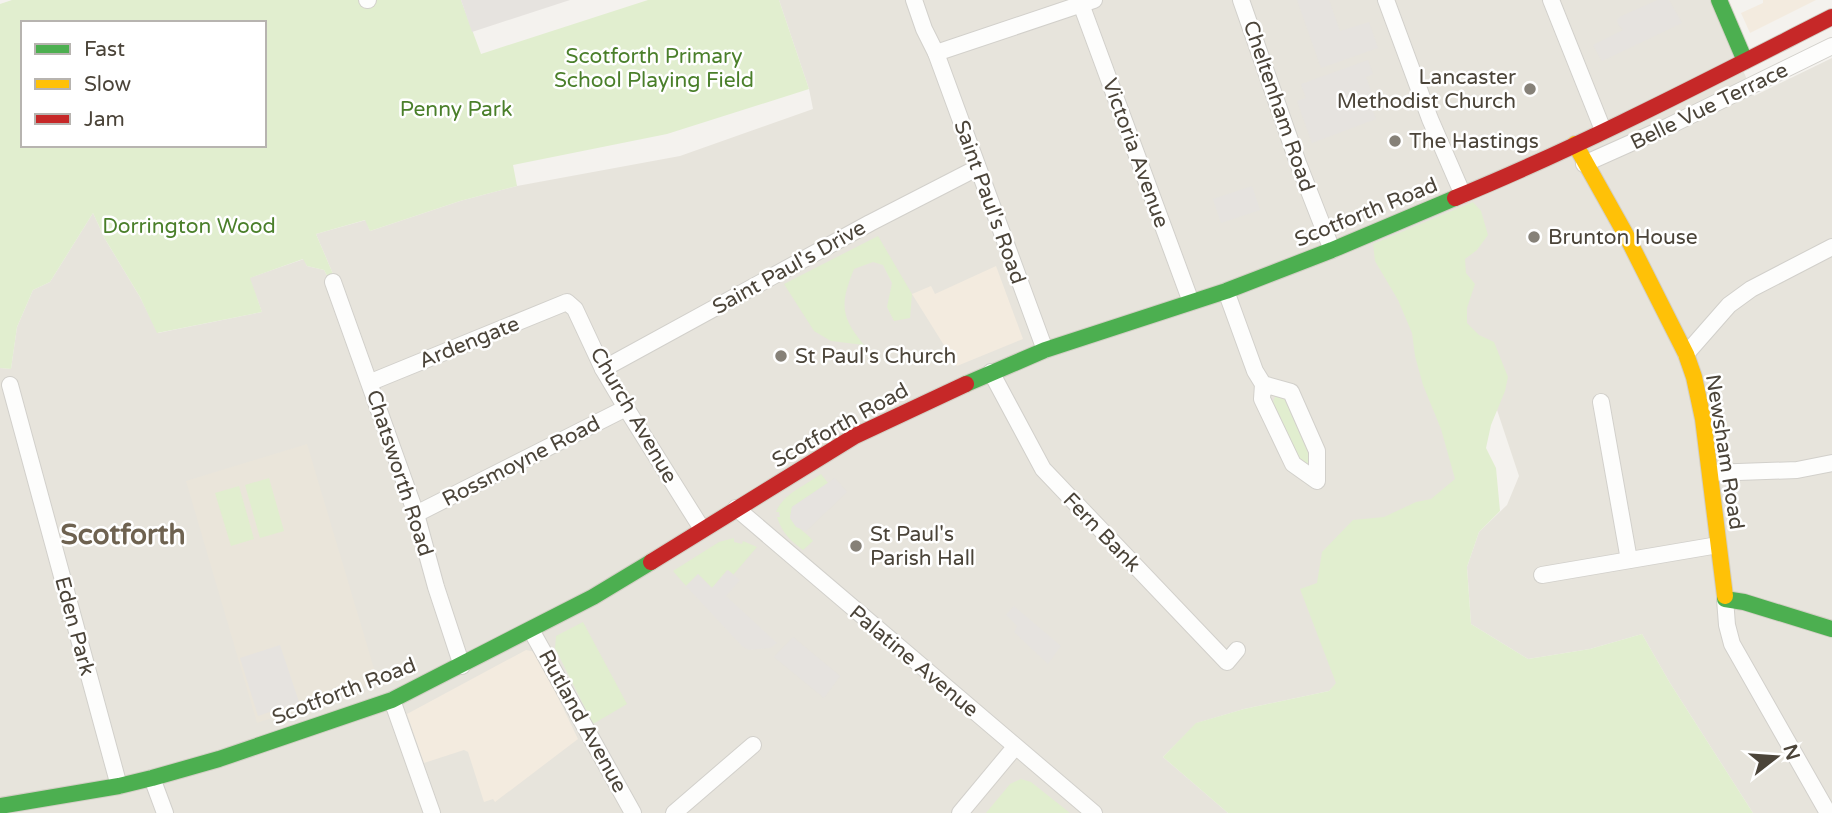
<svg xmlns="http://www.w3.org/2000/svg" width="1832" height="813" viewBox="0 0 1832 813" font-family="'Varela Round',sans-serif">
	<rect width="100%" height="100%" fill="#f4f2ee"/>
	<!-- residential -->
	<polygon fill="#e7e4dc" points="779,0 1713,0 1754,96 1832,58 1832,813 1753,813 1670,683 1642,634 1590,649 1528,659 1471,624 1467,567 1479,532 1507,505 1519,476 1487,380 1483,488 1336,684 1329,691 1244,709 1197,723 1163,757 1228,813 0,813 0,368 11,369 17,327 33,290 50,282 93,213 105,239 140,297 158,333 262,312 249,278 304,259 307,266 324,270 331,283 336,281 316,234 366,220 370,231 460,201 517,186 680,156 813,109 809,89"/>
	<!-- commercial -->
	<g fill="#f3ebdf">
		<polygon points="1763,0 1816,0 1750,33 1741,13 1763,3"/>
		<polygon points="996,266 1023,339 957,366 912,294 931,286 935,294"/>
		<polygon points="526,650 536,652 578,739 495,802 493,799 484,802 468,752 464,750 424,763 407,714"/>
	</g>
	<!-- education -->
	<polygon fill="#eae5da" points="307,444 378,682 257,723 186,481"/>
	<!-- green -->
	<g fill="#e1eecf" fill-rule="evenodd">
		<path d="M12,0H461L481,54L648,0H779L809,89L667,134L513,165L517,186L460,201L370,231L365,220L316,234L336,281L331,283L324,270L307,266L303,259L250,278L262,312L157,333L140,297L105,239L93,213L50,282L33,290L17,327L11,369L0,368V4ZM23,23H264V145H23Z"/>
		<polygon points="1473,202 1481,211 1488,235 1477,250 1465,259 1466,273 1475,284 1467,308 1467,323 1479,335 1494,342 1508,377 1505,391 1491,425 1486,448 1496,468 1500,511 1479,532 1467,567 1471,624 1528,659 1590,649 1642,634 1670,683 1753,813 1228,813 1163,757 1196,723 1244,709 1329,691 1336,683 1300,589 1317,583 1322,552 1353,520 1384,517 1416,502 1431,499 1455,479 1441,429 1423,385 1415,356 1412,333 1398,300 1375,261 1373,244"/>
		<path d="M878,236L912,294L910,318L894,321L887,307L892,283L883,265L873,262L854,269C840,304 840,316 864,345L831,341L814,331L784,284Z"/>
		<polygon points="1276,394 1287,399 1310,452 1308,464 1298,458 1272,405"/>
		<path d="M821,474L828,483L792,507L790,518C797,528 806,532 813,541L803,550C790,540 782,533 777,517H780L779,512H776C783,494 806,485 821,474Z"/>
		<polygon points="269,478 284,531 260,538 245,485"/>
		<polygon points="239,486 254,539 231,546 215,493"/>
		<polygon points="734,538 734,542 742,544 743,541 757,547 733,575 727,570 712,588 698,574 686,586 673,571 719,542"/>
		<polygon points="583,622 627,704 593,724 555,648 556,636"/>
		<polygon points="1021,779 1031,782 1070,813 986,813 1010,784"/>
	</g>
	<!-- parking -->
	<g fill="#e6e3df">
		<polygon points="461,0 570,0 472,32"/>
		<polygon points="1297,0 1329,0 1340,31 1369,22 1378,48 1321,68"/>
		<polygon points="1657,0 1669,0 1682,23 1602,61 1593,45 1623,30 1618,24 1617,20 1621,16"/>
		<polygon points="1368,60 1373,74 1366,77 1373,96 1368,98 1376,119 1312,143 1297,101 1306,98 1301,84"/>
		<polygon points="1252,186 1260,210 1221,223 1213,199"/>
		<polygon points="835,478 847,492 806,531 796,527 790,518 792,507"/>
		<polygon points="728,570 740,580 726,596 777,643 770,648 749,650 742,646 686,586 698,574 712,588"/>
		<polygon points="1014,606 1061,646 1048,664 1014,632 1017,626 1006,615"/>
		<polygon points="793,637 840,676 824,698 774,657"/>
		<polygon points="280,645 299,702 258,716 240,658"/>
	</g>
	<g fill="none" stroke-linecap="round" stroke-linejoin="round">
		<!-- street casing -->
		<g stroke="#d2d0cb" stroke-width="18">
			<g id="street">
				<polyline points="367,0 368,0"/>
				<polyline points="914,0 924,29 936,53 1045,350"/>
				<polyline points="1241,0 1298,163 1332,250"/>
				<polyline points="1386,0 1430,119 1463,195"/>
				<polyline points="1551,0 1603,130"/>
				<polyline points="1081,4 1191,302"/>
				<polyline points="936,53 1094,0"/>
				<polyline points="1584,164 1669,126 1832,46"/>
				<polyline points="333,282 416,514 436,587 462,666"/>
				<polyline points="1226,291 1255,371 1263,384 1262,399 1293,464 1317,481 1317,451 1291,392 1263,384"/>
				<polyline points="1686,354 1729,305 1751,289 1832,247"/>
				<polyline points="603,369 870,223 977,168"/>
				<polyline points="991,372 1043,469 1227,662 1237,650"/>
				<polyline points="371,382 567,302 575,309 603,369 626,408 702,529"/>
				<polyline points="10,385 119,786"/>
				<polyline points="1601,402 1629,560"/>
				<polyline points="1710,473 1797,470 1832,463"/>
				<polyline points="736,508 1094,813"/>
				<polyline points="416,514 626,408"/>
				<polyline points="1542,575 1718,545"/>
				<polyline points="1725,599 1727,625 1732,644 1828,813"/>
				<polyline points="531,630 633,813"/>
				<polyline points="392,700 432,813"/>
				<polyline points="152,778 165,813"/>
				<polyline points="674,813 753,745"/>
				<polyline points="960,813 1015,747"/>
			</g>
		</g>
		<!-- fast casing -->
		<g stroke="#d3cfc5" stroke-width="18">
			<g id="fast">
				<polyline points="1719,0 1745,61"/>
				<polyline points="966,384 1045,350 1226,291 1332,250 1455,198"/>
				<polyline points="1725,596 1725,599 1744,602 1832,629"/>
				<polyline points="0,806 119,786 152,778 219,759 392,700 593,597 651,562"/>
			</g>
		</g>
		<!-- slow casing -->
		<g stroke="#d3cfc5" stroke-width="18">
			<polyline id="slow" points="1575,144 1626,235 1686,354 1694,377 1703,419 1725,596"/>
		</g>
		<!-- jam casing -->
		<g stroke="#d3cfc5" stroke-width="18">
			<g id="jam">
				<path d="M1455,198C1584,145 1708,80 1832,17"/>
				<polyline points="651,562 855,436 966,384"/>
			</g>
		</g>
		<!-- street -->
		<use href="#street" stroke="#fdfdfc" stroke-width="16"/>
		<!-- fast -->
		<use href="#fast" stroke="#4caf50" stroke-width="16"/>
		<!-- slow -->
		<use href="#slow" stroke="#ffc107" stroke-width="16"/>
		<!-- jam -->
		<use href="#jam" stroke="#c62828" stroke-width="16"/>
	</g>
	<!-- markers -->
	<g fill="#868178" stroke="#fff" stroke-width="2.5">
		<circle cx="1530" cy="89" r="7"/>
		<circle cx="1395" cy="141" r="7"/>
		<circle cx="1534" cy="237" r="7"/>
		<circle cx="781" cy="356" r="7"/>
		<circle cx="856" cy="546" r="7"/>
	</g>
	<g text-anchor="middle" stroke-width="5" stroke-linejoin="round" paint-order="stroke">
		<!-- park labels -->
		<g font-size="21" fill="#4a7f2a" stroke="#fff">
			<text x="654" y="63">Scotforth Primary<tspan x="654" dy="24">School Playing Field</tspan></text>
			<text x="456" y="116">Penny Park</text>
			<text x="189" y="233">Dorrington Wood</text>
		</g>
		<!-- poi labels -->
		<g font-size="21" fill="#4b4439" stroke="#fff" text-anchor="start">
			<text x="1516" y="84" text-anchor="end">Lancaster<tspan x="1516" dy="24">Methodist Church</tspan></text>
			<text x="1409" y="148">The Hastings</text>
			<text x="1548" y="244">Brunton House</text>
			<text x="795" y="363">St Paul's Church</text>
			<text x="870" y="541">St Paul's<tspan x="870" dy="24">Parish Hall</tspan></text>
		</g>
		<!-- street labels -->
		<g font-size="21" fill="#4b4439" stroke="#fff">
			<text transform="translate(1279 106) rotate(71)" y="7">Cheltenham Road</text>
			<text transform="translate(1709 106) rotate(-26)" y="7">Belle Vue Terrace</text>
			<text transform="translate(1136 153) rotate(70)" y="7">Victoria Avenue</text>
			<text transform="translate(990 202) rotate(70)" y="7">Saint Paul's Road</text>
			<text transform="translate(1366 212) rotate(-22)" y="7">Scotforth Road</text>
			<text transform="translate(789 267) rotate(-29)" y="7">Saint Paul's Drive</text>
			<text transform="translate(469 342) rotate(-22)" y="7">Ardengate</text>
			<text transform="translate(634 415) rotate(60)" y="7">Church Avenue</text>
			<text transform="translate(840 425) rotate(-29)" y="7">Scotforth Road</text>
			<text transform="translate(1725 452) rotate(81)" y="7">Newsham Road</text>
			<text transform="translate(521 461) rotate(-27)" y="7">Rossmoyne Road</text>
			<text transform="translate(400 473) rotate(72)" y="7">Chatsworth Road</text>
			<text transform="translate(1102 532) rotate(46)" y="7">Fern Bank</text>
			<text transform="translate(75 626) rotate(75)" y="7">Eden Park</text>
			<text transform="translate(914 661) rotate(40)" y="7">Palatine Avenue</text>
			<text transform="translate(344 691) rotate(-21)" y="7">Scotforth Road</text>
			<text transform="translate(583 721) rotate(61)" y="7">Rutland Avenue</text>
		</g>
		<!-- district labels -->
		<g font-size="28" font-weight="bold" fill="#6e6250" stroke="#fff">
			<text x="123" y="544">Scotforth</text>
		</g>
	</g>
	<!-- legend -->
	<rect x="21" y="21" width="245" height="126" fill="#ffffff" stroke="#b7b4b0" stroke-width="2"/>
	<rect x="35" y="44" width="35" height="10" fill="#4caf50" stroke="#b7b4b0" stroke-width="2"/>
	<text x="84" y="56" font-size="21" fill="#4b4439">Fast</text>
	<rect x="35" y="79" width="35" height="10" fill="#ffc107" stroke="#b7b4b0" stroke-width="2"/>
	<text x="84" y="91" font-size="21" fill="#4b4439">Slow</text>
	<rect x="35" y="114" width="35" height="10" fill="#c62828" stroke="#b7b4b0" stroke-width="2"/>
	<text x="84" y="126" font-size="21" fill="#4b4439">Jam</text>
	<!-- north arrow -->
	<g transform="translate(1776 757) rotate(73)" stroke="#ffffff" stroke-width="5" paint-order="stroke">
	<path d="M0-5L12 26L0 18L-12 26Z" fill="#4b4439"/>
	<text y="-10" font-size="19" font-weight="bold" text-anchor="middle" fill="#4b4439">N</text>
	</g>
</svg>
